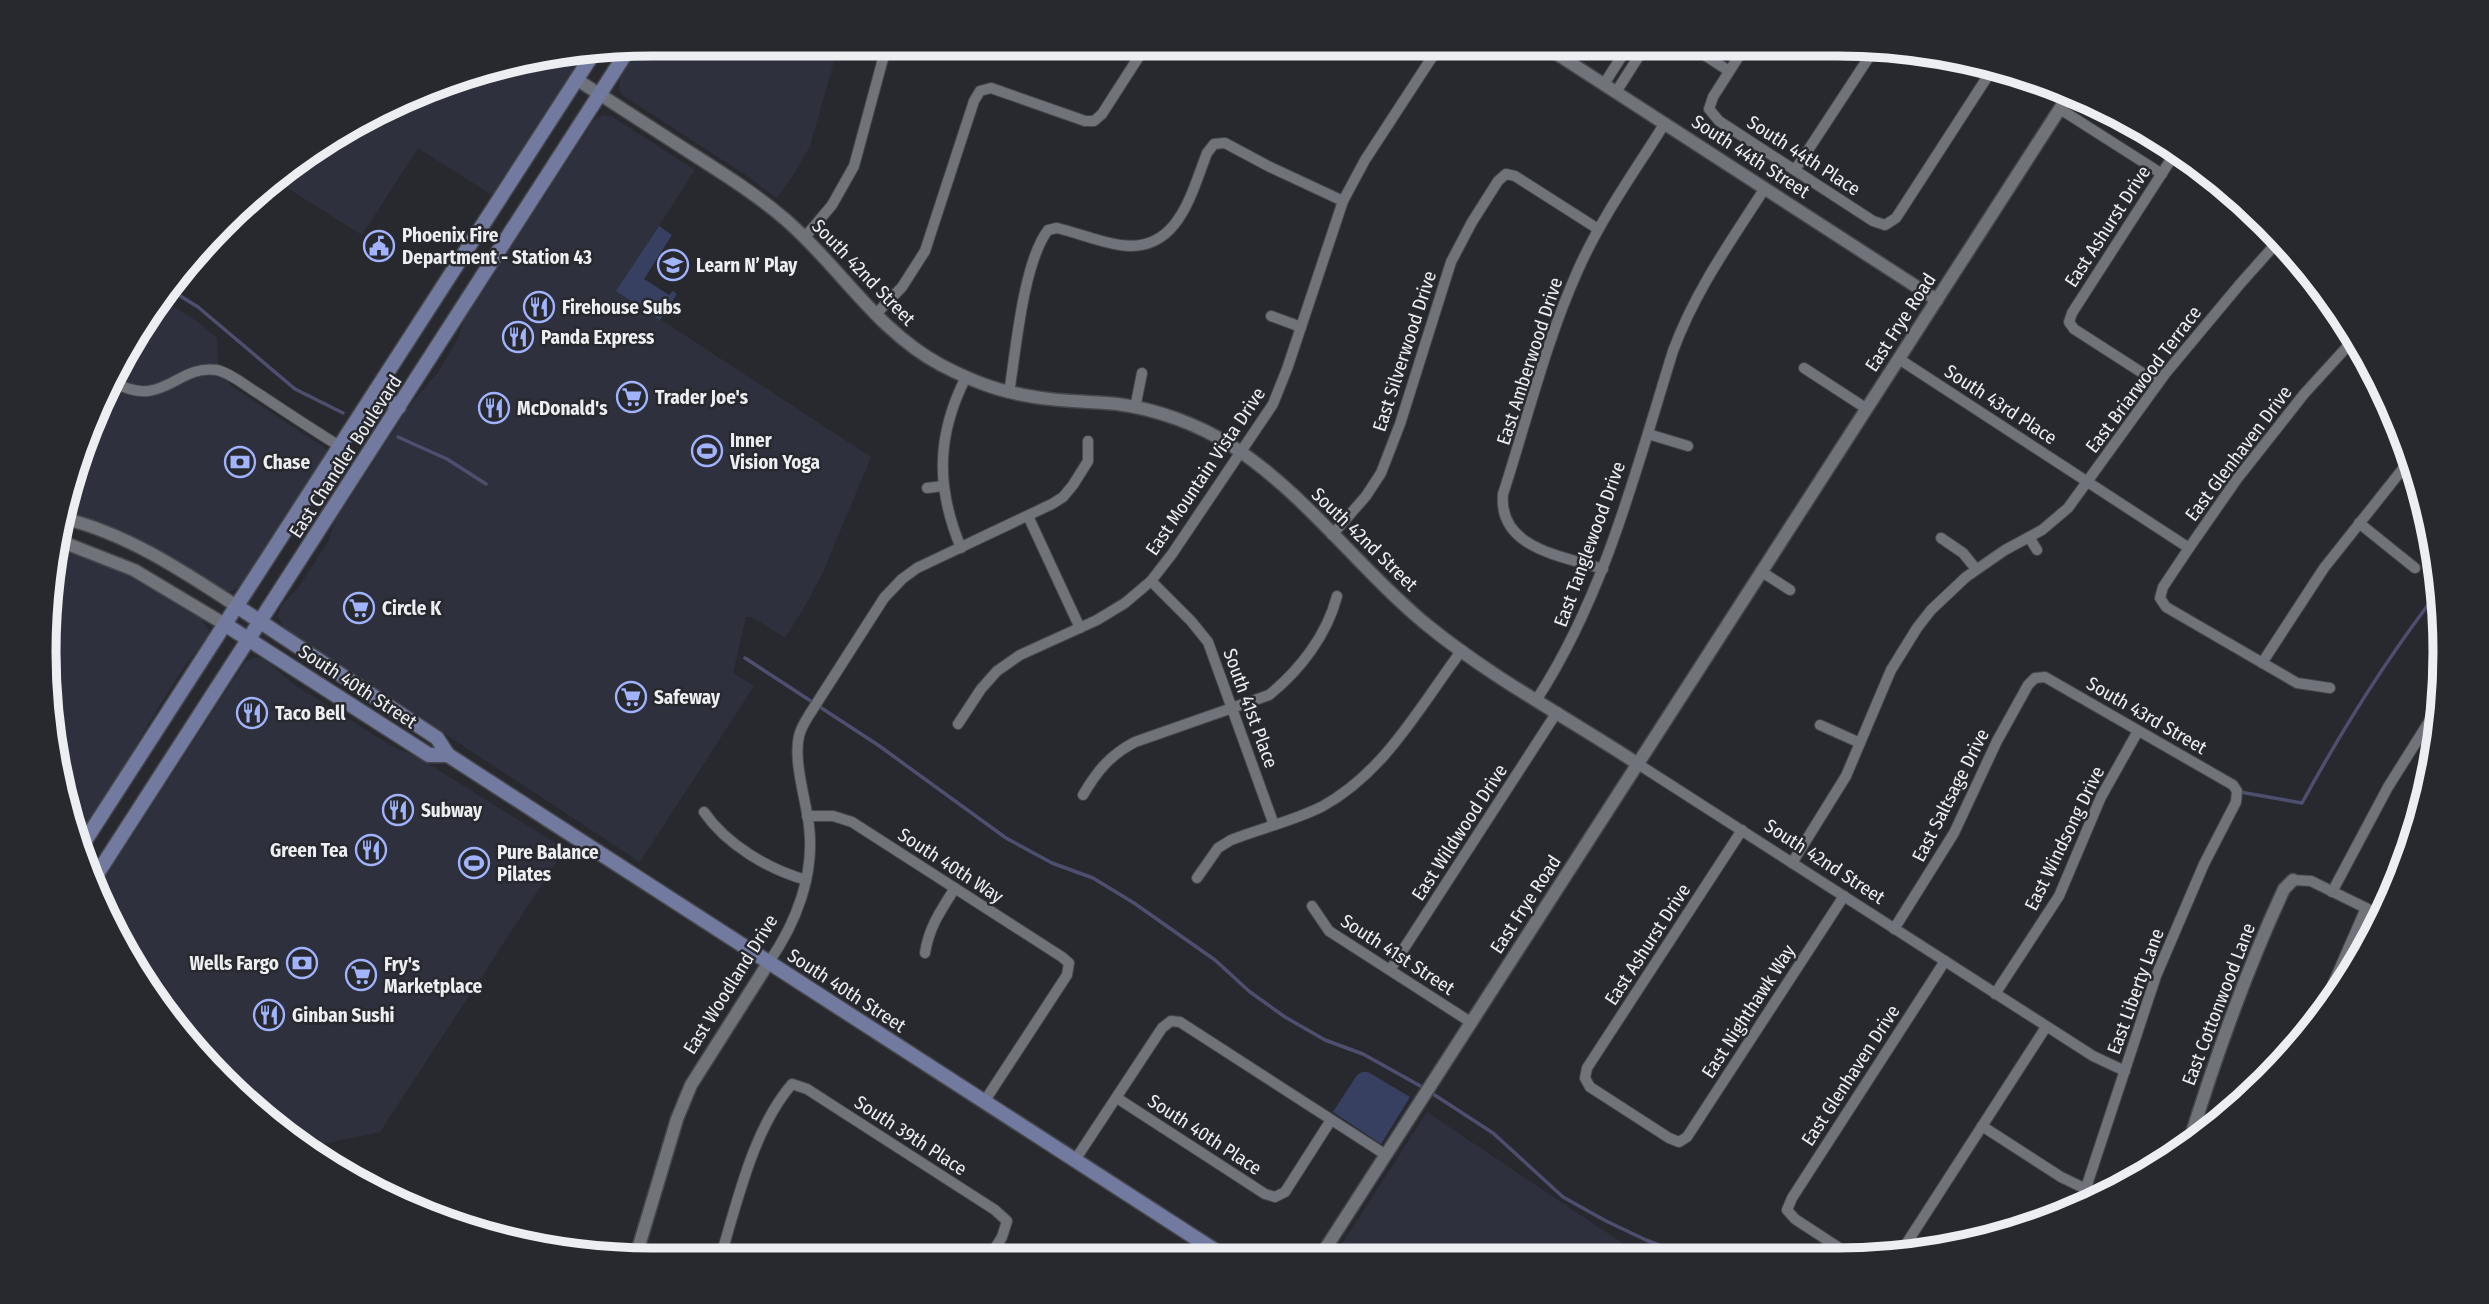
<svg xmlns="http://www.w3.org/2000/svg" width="2489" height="1304" viewBox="0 0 2489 1304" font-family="'Fira Sans Condensed',sans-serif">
	<rect width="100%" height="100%" fill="#27292f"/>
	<!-- built -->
	<g fill="#2e313d">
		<polygon points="652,44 839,44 810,146 796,171 777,198 744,174 621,94 619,88 620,78 641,46"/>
		<polygon points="582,55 492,195 418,148 362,235 273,179 281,170 456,76"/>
		<polygon points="603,115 611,116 695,170 617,291 871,457 823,572 805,606 785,638 752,617 746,617 733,673 754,686 640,862 285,629 278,616 281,606 298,588 329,540 334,523 413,401 437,374 458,339 464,321 593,121"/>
		<polygon points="161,299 194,319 217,338 218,363 230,385 328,450 242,585 233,591 226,591 178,561 132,536 92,520 63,512 64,495 146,314"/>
		<polygon points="59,548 112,566 135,578 200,617 209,631 209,636 185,665 148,724 130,758 79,836 45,692"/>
		<polygon points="256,657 264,659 292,683 388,744 419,758 565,849 380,1132 303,1148 282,1135 195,1053 95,893 242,667 246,661"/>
		<polygon points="1427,1112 1619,1241 1641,1256 1334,1257"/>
	</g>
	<!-- green -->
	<g fill="#384062">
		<polygon points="659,226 672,235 644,279 669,295 673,291 677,294 660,320 616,291"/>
		<polygon points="1362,1072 1368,1072 1410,1097 1381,1144 1333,1112 1357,1075"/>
	</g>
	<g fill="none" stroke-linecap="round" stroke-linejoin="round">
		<!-- stream -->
		<g stroke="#4e4f6f" stroke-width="3.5">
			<polyline points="169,289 198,307 295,389 343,413"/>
			<polyline points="398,437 447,459 486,484"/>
			<polyline points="745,658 878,745 1006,838 1052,863 1093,878 1134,903 1215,960 1250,992 1285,1017 1325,1040 1363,1054 1424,1088"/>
			<path d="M2240,792L2302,803C2343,728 2388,656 2441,588"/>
			<polyline points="1430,1092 1493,1133 1563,1197 1606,1221 1646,1240 1687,1256"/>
		</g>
		<!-- minor casing -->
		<g stroke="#45474c" stroke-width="12">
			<g id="minor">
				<polyline points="1689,45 1729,71"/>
				<polyline points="1746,45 1713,97 1709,109 1719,121 1873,221 1885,225 1896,218 1995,65"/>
				<polyline points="1604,84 1629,45"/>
				<polyline points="1616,92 1646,45"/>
				<polyline points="2060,109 2162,174"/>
				<polyline points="1795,170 1877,45"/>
				<polyline points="805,237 832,205 854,166 887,44"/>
				<polyline points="875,315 902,287 925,251 974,101 980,91 991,88 1085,121 1094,121 1102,114 1147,44"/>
				<polyline points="1271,316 1301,327"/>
				<polyline points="1899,359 2189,548"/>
				<polyline points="1804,368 1867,409"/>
				<path d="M115,383C164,409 177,364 217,370C231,373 247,387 259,394C286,412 313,430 341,447"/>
				<polyline points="2158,383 2074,329 2069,322 2072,313 2177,150"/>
				<path d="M1009,393C1016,350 1023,263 1048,230L1057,228C1078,233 1099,242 1120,245C1178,254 1191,194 1207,153L1214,144L1225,143L1270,167L1343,201"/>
				<polyline points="1135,408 1142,373"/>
				<polyline points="1648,434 1688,446"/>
				<polyline points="927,488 943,486"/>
				<polyline points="1028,516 1080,628"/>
				<polyline points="2359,523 2415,568"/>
				<polyline points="1332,535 1366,496 1381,473 1400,424 1451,262 1472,222 1498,181 1506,174 1515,176 1598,229"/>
				<polyline points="2029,537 2037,550"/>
				<polyline points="1941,538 1963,553 1976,569"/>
				<path d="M961,548C936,488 936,436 966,377"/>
				<path d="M1603,569C1563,556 1498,549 1503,494C1527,420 1546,341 1578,270C1601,218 1635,171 1665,123"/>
				<polyline points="1762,572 1790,590"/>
				<polyline points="1151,581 1191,621 1208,642 1274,825"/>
				<polyline points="2262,663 2324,568 2413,456"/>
				<polyline points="2330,688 2297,683 2166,607 2160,598 2163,587 2189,548 2237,479 2304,394 2356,337"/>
				<path d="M1537,699C1605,594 1636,470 1673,351C1695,291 1731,241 1765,188"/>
				<polyline points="958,724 981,689 997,671 1020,655 1097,620 1125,603 1151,581 1172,554 1273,404 1287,369 1343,201 1365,160 1440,45"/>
				<polyline points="1820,725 1860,743"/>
				<polyline points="1638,764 2093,1056 2125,1071"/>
				<path d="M1083,795C1097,771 1110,755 1135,742L1269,695C1300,670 1327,635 1337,596"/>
				<path d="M704,812C727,845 768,869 806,880"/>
				<polyline points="807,816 833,816 852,822 1062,957 1069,963 1067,975 984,1102"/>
				<polyline points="1742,830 1587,1068 1585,1078 1590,1087 1669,1138 1679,1142 1687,1137 1844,896"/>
				<polyline points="1792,863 1846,776 1891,670 1917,628 1931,610 1966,577 2005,550 2042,530 2068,508 2165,374 2240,284 2281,238"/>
				<path d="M1197,878L1218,848L1231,840C1261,828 1294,821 1323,806C1386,771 1420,706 1462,650"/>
				<polyline points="2293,880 2311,881 2384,917"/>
				<polyline points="2332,892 2388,787 2442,701"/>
				<polyline points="1312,906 1329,931 1472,1023"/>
				<polyline points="1894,929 1954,833 1997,741 2028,685 2035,678 2045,677 2233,785 2237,791 2236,802 2204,864 2156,976 2079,1209"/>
				<path d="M925,953C929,927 941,910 955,888"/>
				<path d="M769,962C796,923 815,875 809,826C806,800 793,761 799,736C801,727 806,720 811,712L884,598L902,579L917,568L1052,504L1063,497L1073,485L1088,461V441"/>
				<polyline points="1390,970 1557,712"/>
				<polyline points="1995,994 2059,896 2101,797 2138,731"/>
				<polyline points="2317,1020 2366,908"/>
				<polyline points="1117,1098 1265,1194 1275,1197 1285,1192 1331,1120"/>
				<polyline points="1982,1126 2061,1177 2086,1189"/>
				<polyline points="1075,1160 1162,1028 1171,1021 1180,1022 1386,1155"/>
				<polyline points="1850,1255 1795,1219 1787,1210 1792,1198 1945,961"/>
				<polyline points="1899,1255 2046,1027"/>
				<path d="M720,1259C737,1203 753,1129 792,1084L807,1089L995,1210L1007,1221L1002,1237L989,1258"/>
			</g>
		</g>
		<!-- tertiary casing -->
		<g stroke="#45474c" stroke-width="15">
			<g id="tertiary">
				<polyline points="1543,45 1937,300"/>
				<path d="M576,79C607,99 638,119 669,139C709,165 750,189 786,220C840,267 877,331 941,365C964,377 989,388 1014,393C1047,401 1082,401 1117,404C1156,409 1198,424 1232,446C1306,494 1359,569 1427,625C1492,678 1568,718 1638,764"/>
				<path d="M62,518C126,533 183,571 238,607"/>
				<polyline points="60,541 134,570 226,625"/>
				<path d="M2188,1146C2215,1058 2245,973 2284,889L2293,880"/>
				<polyline points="1320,1257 2070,93"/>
				<polyline points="635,1259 677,1119 691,1085 769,962"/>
			</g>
		</g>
		<!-- secondary casing -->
		<g stroke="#45474c" stroke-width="17">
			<g id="secondary">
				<polyline points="376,392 399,407"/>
				<polyline points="238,607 437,738 448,755 1225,1257"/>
				<polyline points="226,625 429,755 448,755"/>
				<polyline points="81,847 593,54"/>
				<polyline points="90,885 630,47"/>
			</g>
		</g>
		<!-- minor -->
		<use href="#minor" stroke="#71737a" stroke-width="10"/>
		<!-- tertiary -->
		<use href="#tertiary" stroke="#71737a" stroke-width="12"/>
		<!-- secondary -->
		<use href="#secondary" stroke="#737aa0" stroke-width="14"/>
	</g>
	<!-- icons -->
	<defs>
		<g id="civic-ring" transform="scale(1.575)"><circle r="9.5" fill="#27292f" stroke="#a1b3fd" stroke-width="1.5"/><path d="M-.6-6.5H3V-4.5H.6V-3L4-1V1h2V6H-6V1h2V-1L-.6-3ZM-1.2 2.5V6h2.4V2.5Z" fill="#a1b3fd"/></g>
		<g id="school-ring" transform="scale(1.575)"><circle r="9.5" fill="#27292f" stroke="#a1b3fd" stroke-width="1.5"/><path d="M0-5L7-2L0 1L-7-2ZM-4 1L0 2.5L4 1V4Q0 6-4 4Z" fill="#a1b3fd"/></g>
		<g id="restaurant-ring" transform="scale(1.575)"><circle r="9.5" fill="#27292f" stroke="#a1b3fd" stroke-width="1.5"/><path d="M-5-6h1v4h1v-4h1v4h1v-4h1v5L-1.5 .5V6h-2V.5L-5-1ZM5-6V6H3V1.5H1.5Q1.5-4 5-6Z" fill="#a1b3fd"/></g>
		<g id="supermarket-ring" transform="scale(1.575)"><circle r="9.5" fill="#27292f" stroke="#a1b3fd" stroke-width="1.5"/><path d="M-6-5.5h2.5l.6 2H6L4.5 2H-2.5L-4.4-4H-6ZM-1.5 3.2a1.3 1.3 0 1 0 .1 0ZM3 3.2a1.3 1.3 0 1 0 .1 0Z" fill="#a1b3fd"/></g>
		<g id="stadium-ring" transform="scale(1.575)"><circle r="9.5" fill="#27292f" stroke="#a1b3fd" stroke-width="1.5"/><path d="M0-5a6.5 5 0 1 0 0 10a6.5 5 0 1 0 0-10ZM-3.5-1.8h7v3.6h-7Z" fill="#a1b3fd"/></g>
		<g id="bank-ring" transform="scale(1.575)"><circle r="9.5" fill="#27292f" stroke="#a1b3fd" stroke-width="1.5"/><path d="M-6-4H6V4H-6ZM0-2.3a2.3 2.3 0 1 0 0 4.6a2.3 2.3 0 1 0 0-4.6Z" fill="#a1b3fd"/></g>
	</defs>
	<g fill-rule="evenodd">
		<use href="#civic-ring" x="379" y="246"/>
		<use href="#school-ring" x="673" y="265"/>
		<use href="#restaurant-ring" x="539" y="307"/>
		<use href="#restaurant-ring" x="518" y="337"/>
		<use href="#supermarket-ring" x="632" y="397"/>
		<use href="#restaurant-ring" x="494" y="408"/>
		<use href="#stadium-ring" x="707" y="451"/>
		<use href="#bank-ring" x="240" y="462"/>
		<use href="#supermarket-ring" x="359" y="608"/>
		<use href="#supermarket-ring" x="631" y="697"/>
		<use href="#restaurant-ring" x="252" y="713"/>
		<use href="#restaurant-ring" x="398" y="810"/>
		<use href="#restaurant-ring" x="371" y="850"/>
		<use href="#stadium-ring" x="474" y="863"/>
		<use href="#bank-ring" x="302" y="963"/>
		<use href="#supermarket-ring" x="361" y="975"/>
		<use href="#restaurant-ring" x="269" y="1015"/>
	</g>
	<g text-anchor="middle" stroke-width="5" stroke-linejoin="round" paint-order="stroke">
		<!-- street labels -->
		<g font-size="19" fill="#edeef2" stroke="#27292f">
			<text transform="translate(1804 155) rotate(33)" y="7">South 44th Place</text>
			<text transform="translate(1751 156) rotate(33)" y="7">South 44th Street</text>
			<text transform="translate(2107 226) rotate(-57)" y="7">East Ashurst Drive</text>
			<text transform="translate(864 272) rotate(46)" y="7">South 42nd Street</text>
			<text transform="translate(1900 322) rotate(-57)" y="7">East Frye Road</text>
			<text transform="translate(1404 351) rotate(-72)" y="7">East Silverwood Drive</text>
			<text transform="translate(1529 361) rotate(-72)" y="7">East Amberwood Drive</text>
			<text transform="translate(2143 379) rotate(-53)" y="7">East Briarwood Terrace</text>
			<text transform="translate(2001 404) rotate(33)" y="7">South 43rd Place</text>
			<text transform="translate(2238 453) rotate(-53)" y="7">East Glenhaven Drive</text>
			<text transform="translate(345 456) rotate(-57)" y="7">East Chandler Boulevard</text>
			<text transform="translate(1205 471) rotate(-56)" y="7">East Mountain Vista Drive</text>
			<text transform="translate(1365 539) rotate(44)" y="7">South 42nd Street</text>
			<text transform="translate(1589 544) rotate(-70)" y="7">East Tanglewood Drive</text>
			<text transform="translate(358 686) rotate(33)" y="7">South 40th Street</text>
			<text transform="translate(1251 708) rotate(70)" y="7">South 41st Place</text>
			<text transform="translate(2147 715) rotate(30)" y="7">South 43rd Street</text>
			<text transform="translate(1950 795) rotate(-63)" y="7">East Saltsage Drive</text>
			<text transform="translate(1459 832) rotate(-57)" y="7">East Wildwood Drive</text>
			<text transform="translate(2064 838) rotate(-64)" y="7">East Windsong Drive</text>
			<text transform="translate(1825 861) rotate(33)" y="7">South 42nd Street</text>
			<text transform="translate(951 865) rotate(33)" y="7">South 40th Way</text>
			<text transform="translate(1525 904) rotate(-57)" y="7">East Frye Road</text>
			<text transform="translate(1647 944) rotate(-57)" y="7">East Ashurst Drive</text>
			<text transform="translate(1398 954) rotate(33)" y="7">South 41st Street</text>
			<text transform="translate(730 984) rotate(-58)" y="7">East Woodland Drive</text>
			<text transform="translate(847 990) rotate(33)" y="7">South 40th Street</text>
			<text transform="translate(2135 991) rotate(-70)" y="7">East Liberty Lane</text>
			<text transform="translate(2218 1004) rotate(-69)" y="7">East Cottonwood Lane</text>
			<text transform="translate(1748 1011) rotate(-57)" y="7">East Nighthawk Way</text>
			<text transform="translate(1850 1075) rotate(-57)" y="7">East Glenhaven Drive</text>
			<text transform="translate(1205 1134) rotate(33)" y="7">South 40th Place</text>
			<text transform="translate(911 1135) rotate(33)" y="7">South 39th Place</text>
		</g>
		<!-- poi labels -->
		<g font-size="19" font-weight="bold" fill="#edeef2" stroke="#27292f" text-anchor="start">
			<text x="402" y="242">Phoenix Fire<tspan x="402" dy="22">Department - Station 43</tspan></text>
			<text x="696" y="272">Learn N’ Play</text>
			<text x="562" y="314">Firehouse Subs</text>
			<text x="541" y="344">Panda Express</text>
			<text x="655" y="404">Trader Joe's</text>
			<text x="517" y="415">McDonald's</text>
			<text x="730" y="447">Inner<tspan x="730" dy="22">Vision Yoga</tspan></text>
			<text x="263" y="469">Chase</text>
			<text x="382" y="615">Circle K</text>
			<text x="654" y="704">Safeway</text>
			<text x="275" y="720">Taco Bell</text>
			<text x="421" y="817">Subway</text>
			<text x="348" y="857" text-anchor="end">Green Tea</text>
			<text x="497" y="859">Pure Balance<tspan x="497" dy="22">Pilates</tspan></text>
			<text x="279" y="970" text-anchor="end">Wells Fargo</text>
			<text x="384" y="971">Fry's<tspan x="384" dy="22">Marketplace</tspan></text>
			<text x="292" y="1022">Ginban Sushi</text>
		</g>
	</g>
	<!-- crop -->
	<path d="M0 0H2489V1304H0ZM652 56H1837A596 596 0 0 1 2433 652V652A596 596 0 0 1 1837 1248H652A596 596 0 0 1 56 652V652A596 596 0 0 1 652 56Z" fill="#27292f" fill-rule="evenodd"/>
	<path fill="none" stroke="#edeef2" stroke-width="9" d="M652 56H1837A596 596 0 0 1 2433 652V652A596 596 0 0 1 1837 1248H652A596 596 0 0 1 56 652V652A596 596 0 0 1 652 56Z"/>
</svg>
